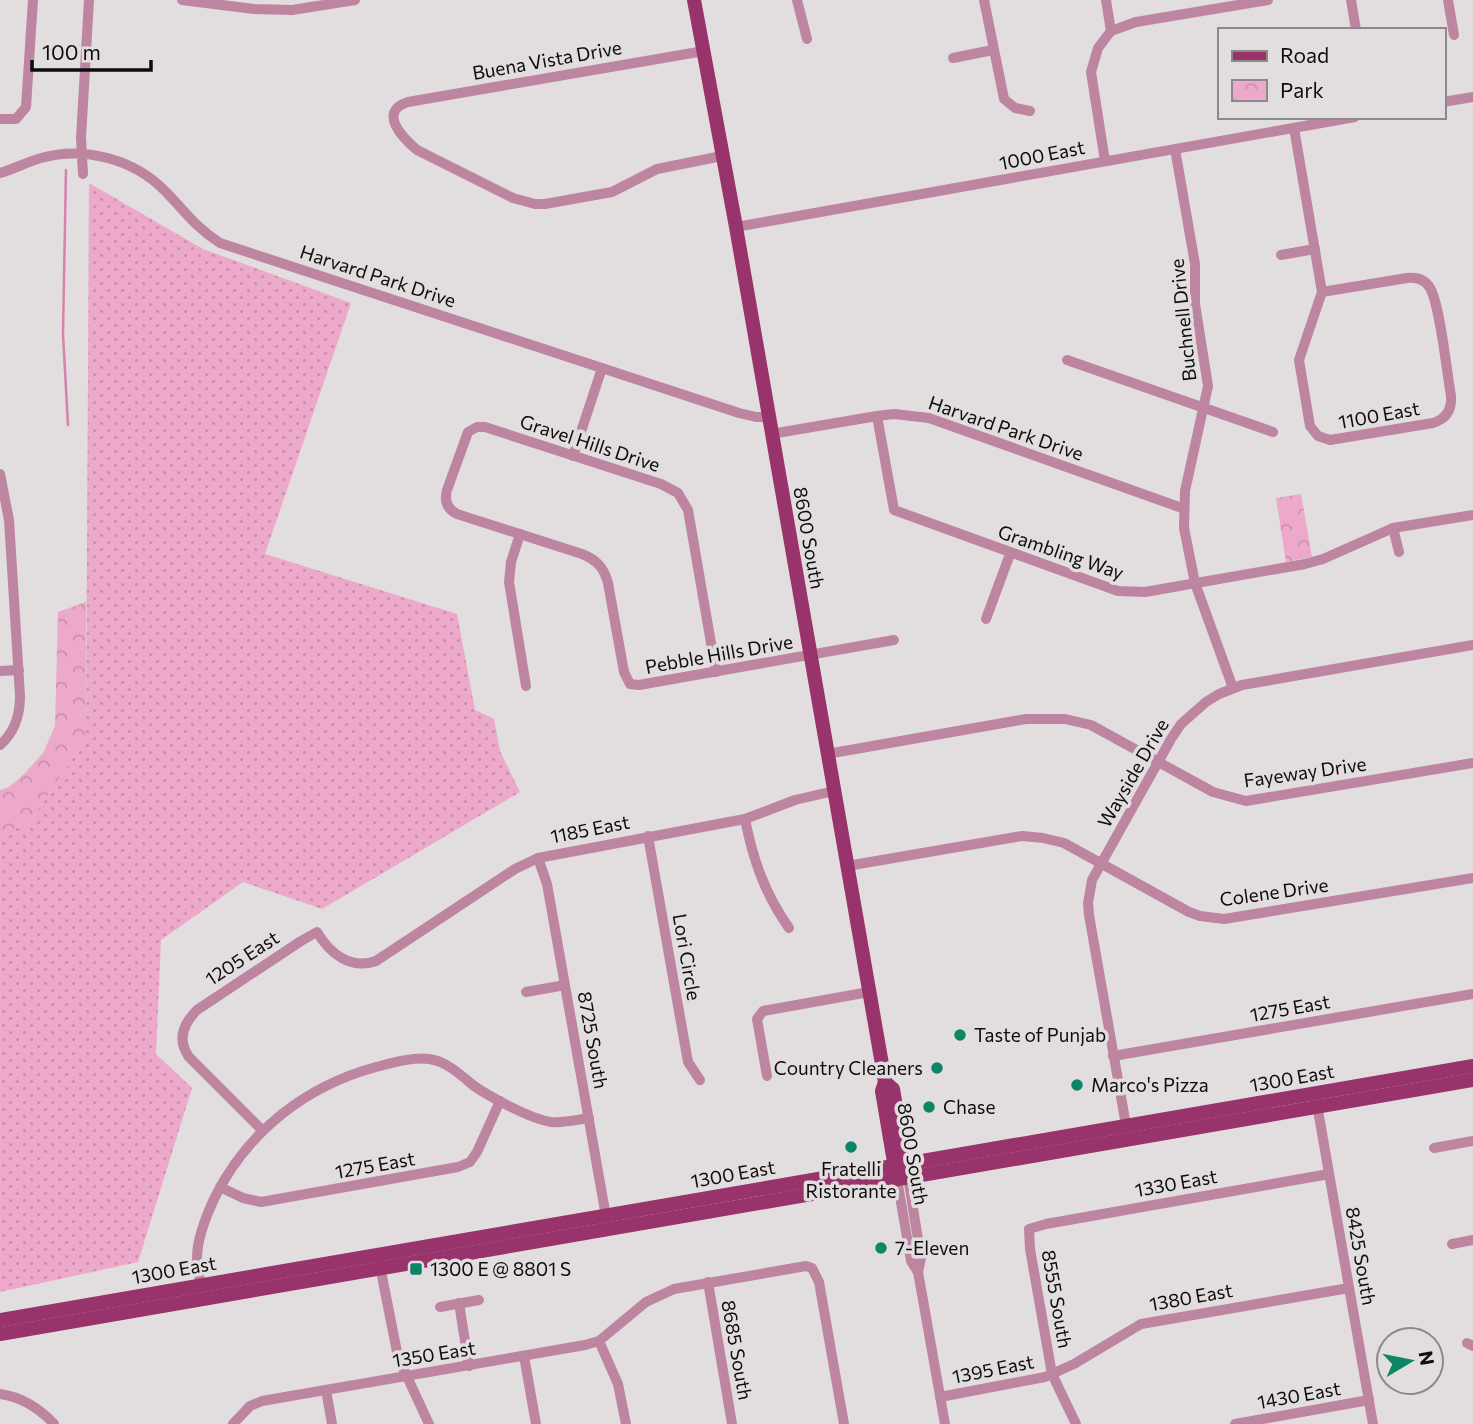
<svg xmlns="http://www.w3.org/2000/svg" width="1473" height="1424" viewBox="0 0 1473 1424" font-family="Commissioner,sans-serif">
	<defs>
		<pattern id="grass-dots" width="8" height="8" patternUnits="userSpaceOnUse" patternTransform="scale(1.75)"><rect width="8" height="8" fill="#eda9ca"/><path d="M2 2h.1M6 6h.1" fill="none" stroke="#ca90ac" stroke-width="1.8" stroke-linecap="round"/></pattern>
		<pattern id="park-crowns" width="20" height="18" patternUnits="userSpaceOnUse" patternTransform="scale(1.75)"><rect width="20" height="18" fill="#eda9ca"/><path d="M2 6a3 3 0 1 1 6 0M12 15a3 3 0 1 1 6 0" fill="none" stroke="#ca90ac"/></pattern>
	</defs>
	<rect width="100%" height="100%" fill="#e2dddf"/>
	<!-- grass -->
	<polygon fill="url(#grass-dots)" points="89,183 203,249 351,303 265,554 457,614 475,710 494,719 500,751 520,792 322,909 243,882 161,940 156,1054 192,1088 138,1262 0,1292 0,834 30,822 86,738"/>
	<!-- park -->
	<g fill="url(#park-crowns)">
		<polygon points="1301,494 1312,557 1286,562 1276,498"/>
		<polygon points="86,602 86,738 30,822 0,834 0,790 9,787 24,774 43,753 55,726 58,612"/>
	</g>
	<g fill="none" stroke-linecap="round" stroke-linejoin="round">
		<!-- stream -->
		<polyline stroke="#d583ac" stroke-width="2.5" points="66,170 63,334 68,425"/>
		<!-- minor -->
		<g stroke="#be85a1" stroke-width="10">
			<polyline points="182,0 254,9 292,10 355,0"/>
			<polyline points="797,0 807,39"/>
			<polyline points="984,0 1004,99 1015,108 1030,111"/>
			<polyline points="1106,0 1111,31"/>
			<polyline points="1351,0 1356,30"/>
			<polyline points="1448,0 1454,35"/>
			<path d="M704,51L408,102C377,112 403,138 417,150L513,198L535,204H545L612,192L657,169L722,156"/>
			<polyline points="953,58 993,50"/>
			<polyline points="1443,102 1473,97"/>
			<polyline points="0,119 16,119 26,107 33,0"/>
			<path d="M1294,128L1322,292L1299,360L1310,426L1318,436L1330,440L1433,423C1446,419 1452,410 1451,396C1447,374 1440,304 1430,288C1425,279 1417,277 1407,278L1322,292"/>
			<polyline points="1175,149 1195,264 1195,304 1208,386 1185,491 1184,528 1195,583 1233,688"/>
			<polyline points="1105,161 1091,72 1098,48 1111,31 1136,22 1268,0"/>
			<path d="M0,173C14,169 27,162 41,158C84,146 134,159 165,191C184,210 197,229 220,243L739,413L756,417H768"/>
			<polyline points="83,174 81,138 89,0"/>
			<polyline points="736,227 1355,117"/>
			<polyline points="1281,255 1315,249"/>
			<polyline points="1067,360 1273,432"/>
			<polyline points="877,416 894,510 1118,591 1145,592 1305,564 1323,559 1393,528 1473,515"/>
			<polyline points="771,434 877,416 894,414 929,418 1182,508"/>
			<polyline points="573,456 602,368"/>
			<path d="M0,474L9,520L20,696C20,715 15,732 0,745"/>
			<polyline points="1393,528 1399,552"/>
			<polyline points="520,534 511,562 509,582 526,686"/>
			<polyline points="986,619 1010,554"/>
			<polyline points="0,671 19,670"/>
			<path d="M716,672L688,510L678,493L661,484L485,427H477L468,432L447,490C444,501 447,509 457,514L582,554C597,560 604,568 608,583L624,672L630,684L639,685L894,640"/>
			<polyline points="827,754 1026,719 1065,719 1091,725 1213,792 1246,801 1473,763"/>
			<path d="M745,819C753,860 765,894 789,928"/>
			<polyline points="648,836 688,1062 700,1080"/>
			<polyline points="538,858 547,884 607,1222"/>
			<polyline points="847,866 1022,836 1043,838 1064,843 1189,912 1200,916 1224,919 1473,878"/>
			<polyline points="526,992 565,985"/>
			<polyline points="1113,1056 1473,994"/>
			<polyline points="767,1076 757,1019 763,1011 869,992"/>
			<polyline points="1316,1099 1373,1424"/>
			<path d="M262,1130L189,1057C177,1040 183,1024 197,1010L301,941L317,932C330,954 351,970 376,961L515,869L538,858L745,819L795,800L834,791"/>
			<polyline points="1127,1131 1089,915 1088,903 1092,880 1171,739 1181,724 1206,702 1219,694 1242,685 1473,645"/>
			<polyline points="1434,1148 1473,1141"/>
			<polyline points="908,1177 921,1258 918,1272"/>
			<polyline points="897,1179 911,1261 918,1272 945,1424"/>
			<polyline points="220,1187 243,1198 261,1202 458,1167 470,1162 477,1152 500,1101"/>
			<polyline points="1452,1244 1473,1240"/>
			<polyline points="379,1261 398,1357 429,1424"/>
			<polyline points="708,1282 732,1424"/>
			<path d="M201,1285C199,1276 197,1267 197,1258C197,1238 206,1216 215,1197C248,1131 306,1086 376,1067C392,1063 412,1057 429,1059C446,1061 461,1075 474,1086C492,1098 531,1119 551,1122C564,1123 576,1120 589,1118"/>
			<polyline points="459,1303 469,1366"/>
			<polyline points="440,1307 479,1300"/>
			<polyline points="599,1341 618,1384 626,1424"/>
			<polyline points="1467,1343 1473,1346"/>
			<polyline points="524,1356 536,1424"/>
			<polyline points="326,1390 332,1424"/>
			<path d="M0,1394C22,1397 39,1408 54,1424"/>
			<polyline points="940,1397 1045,1377 1074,1364 1141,1324 1349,1288"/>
			<polyline points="233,1424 250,1406 262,1401 585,1345 599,1341 646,1302 674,1289 806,1266 812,1268 819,1282 844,1424"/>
			<polyline points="1076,1424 1052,1374 1030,1249 1029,1229 1046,1224 1329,1174"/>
			<polyline points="1235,1424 1369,1400"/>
		</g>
		<!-- major -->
		<g stroke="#98336c" stroke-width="14">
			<polyline points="694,0 736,227 883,1070 885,1082 882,1091 896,1174"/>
			<polyline points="885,1082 893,1089 907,1172"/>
			<polyline points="0,1320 1473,1066"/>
			<polyline points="0,1334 1473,1080"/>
		</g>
	</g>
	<!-- markers -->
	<g fill="#0d8667" stroke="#e2dddf" stroke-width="2.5">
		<circle cx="960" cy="1035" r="7"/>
		<circle cx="937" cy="1068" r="7"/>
		<circle cx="1077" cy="1085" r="7"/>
		<circle cx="929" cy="1107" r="7"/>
		<circle cx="851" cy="1147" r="7"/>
		<circle cx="881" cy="1248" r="7"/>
		<rect x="409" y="1262" width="14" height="14" rx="3.5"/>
	</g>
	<g text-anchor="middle" stroke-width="7" stroke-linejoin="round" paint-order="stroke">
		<!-- street labels -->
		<g font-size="19" fill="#0e0c0d" stroke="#e2dddf">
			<text transform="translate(547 60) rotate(-10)" y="7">Buena Vista Drive</text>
			<text transform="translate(1042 155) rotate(-11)" y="7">1000 East</text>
			<text transform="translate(378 276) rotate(18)" y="7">Harvard Park Drive</text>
			<text transform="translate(1183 320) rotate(-96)" y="7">Buchnell Drive</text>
			<text transform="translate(1379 415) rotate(-10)" y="7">1100 East</text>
			<text transform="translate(1006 428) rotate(19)" y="7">Harvard Park Drive</text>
			<text transform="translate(590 443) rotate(18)" y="7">Gravel Hills Drive</text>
			<text transform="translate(809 538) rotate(80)" y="7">8600 South</text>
			<text transform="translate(1061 552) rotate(19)" y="7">Grambling Way</text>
			<text transform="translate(719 654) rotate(-10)" y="7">Pebble Hills Drive</text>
			<text transform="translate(1305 772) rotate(-8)" y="7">Fayeway Drive</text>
			<text transform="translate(1133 773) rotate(-60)" y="7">Wayside Drive</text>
			<text transform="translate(590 829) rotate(-11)" y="7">1185 East</text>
			<text transform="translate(1274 892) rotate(-8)" y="7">Colene Drive</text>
			<text transform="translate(687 957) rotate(80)" y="7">Lori Circle</text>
			<text transform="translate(242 958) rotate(-33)" y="7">1205 East</text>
			<text transform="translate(1290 1008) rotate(-10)" y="7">1275 East</text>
			<text transform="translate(593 1040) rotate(80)" y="7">8725 South</text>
			<text transform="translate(1292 1078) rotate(-10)" y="7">1300 East</text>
			<text transform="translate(913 1154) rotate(80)" y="7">8600 South</text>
			<text transform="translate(375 1165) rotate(-10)" y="7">1275 East</text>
			<text transform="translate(733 1174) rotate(-10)" y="7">1300 East</text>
			<text transform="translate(1176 1183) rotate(-10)" y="7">1330 East</text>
			<text transform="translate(1361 1256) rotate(80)" y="7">8425 South</text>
			<text transform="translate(174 1270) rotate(-10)" y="7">1300 East</text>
			<text transform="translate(1191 1297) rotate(-10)" y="7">1380 East</text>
			<text transform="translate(1057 1299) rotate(80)" y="7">8555 South</text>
			<text transform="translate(737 1350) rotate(80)" y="7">8685 South</text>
			<text transform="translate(434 1354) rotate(-9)" y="7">1350 East</text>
			<text transform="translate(993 1369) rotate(-11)" y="7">1395 East</text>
			<text transform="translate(1299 1395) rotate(-10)" y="7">1430 East</text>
		</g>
		<!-- poi labels -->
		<g font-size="19" fill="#0e0c0d" stroke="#e2dddf" text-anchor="start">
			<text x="974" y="1042">Taste of Punjab</text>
			<text x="923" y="1075" text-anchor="end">Country Cleaners</text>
			<text x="1091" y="1092">Marco's Pizza</text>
			<text x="943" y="1114">Chase</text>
			<text x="851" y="1176" text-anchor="middle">Fratelli<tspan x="851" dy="22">Ristorante</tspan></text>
			<text x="895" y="1255">7-Eleven</text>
			<text x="430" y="1276">1300 E @ 8801 S</text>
		</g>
	</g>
	<!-- legend -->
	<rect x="1218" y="28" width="228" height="91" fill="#e2dddf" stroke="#8d898b" stroke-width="2"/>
	<rect x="1232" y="51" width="35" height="10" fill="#98336c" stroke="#8d898b" stroke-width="2"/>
	<text x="1280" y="63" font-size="21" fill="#0e0c0d">Road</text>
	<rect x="1232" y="80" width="35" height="21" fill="url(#park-crowns)" stroke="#8d898b" stroke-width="2"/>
	<text x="1280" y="98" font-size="21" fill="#0e0c0d">Park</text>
	<!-- north arrow -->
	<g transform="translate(1410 1361) rotate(80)"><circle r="33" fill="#e2dddf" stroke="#8d898b" stroke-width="2"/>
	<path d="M0-5L12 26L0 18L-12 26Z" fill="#0d8667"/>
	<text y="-10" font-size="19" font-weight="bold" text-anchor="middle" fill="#0e0c0d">N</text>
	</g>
	<!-- scale -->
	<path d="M32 60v10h119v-10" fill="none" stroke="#0e0c0d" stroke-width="3.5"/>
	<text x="42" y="60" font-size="21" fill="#0e0c0d" stroke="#e2dddf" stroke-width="5" paint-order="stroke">100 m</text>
</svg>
